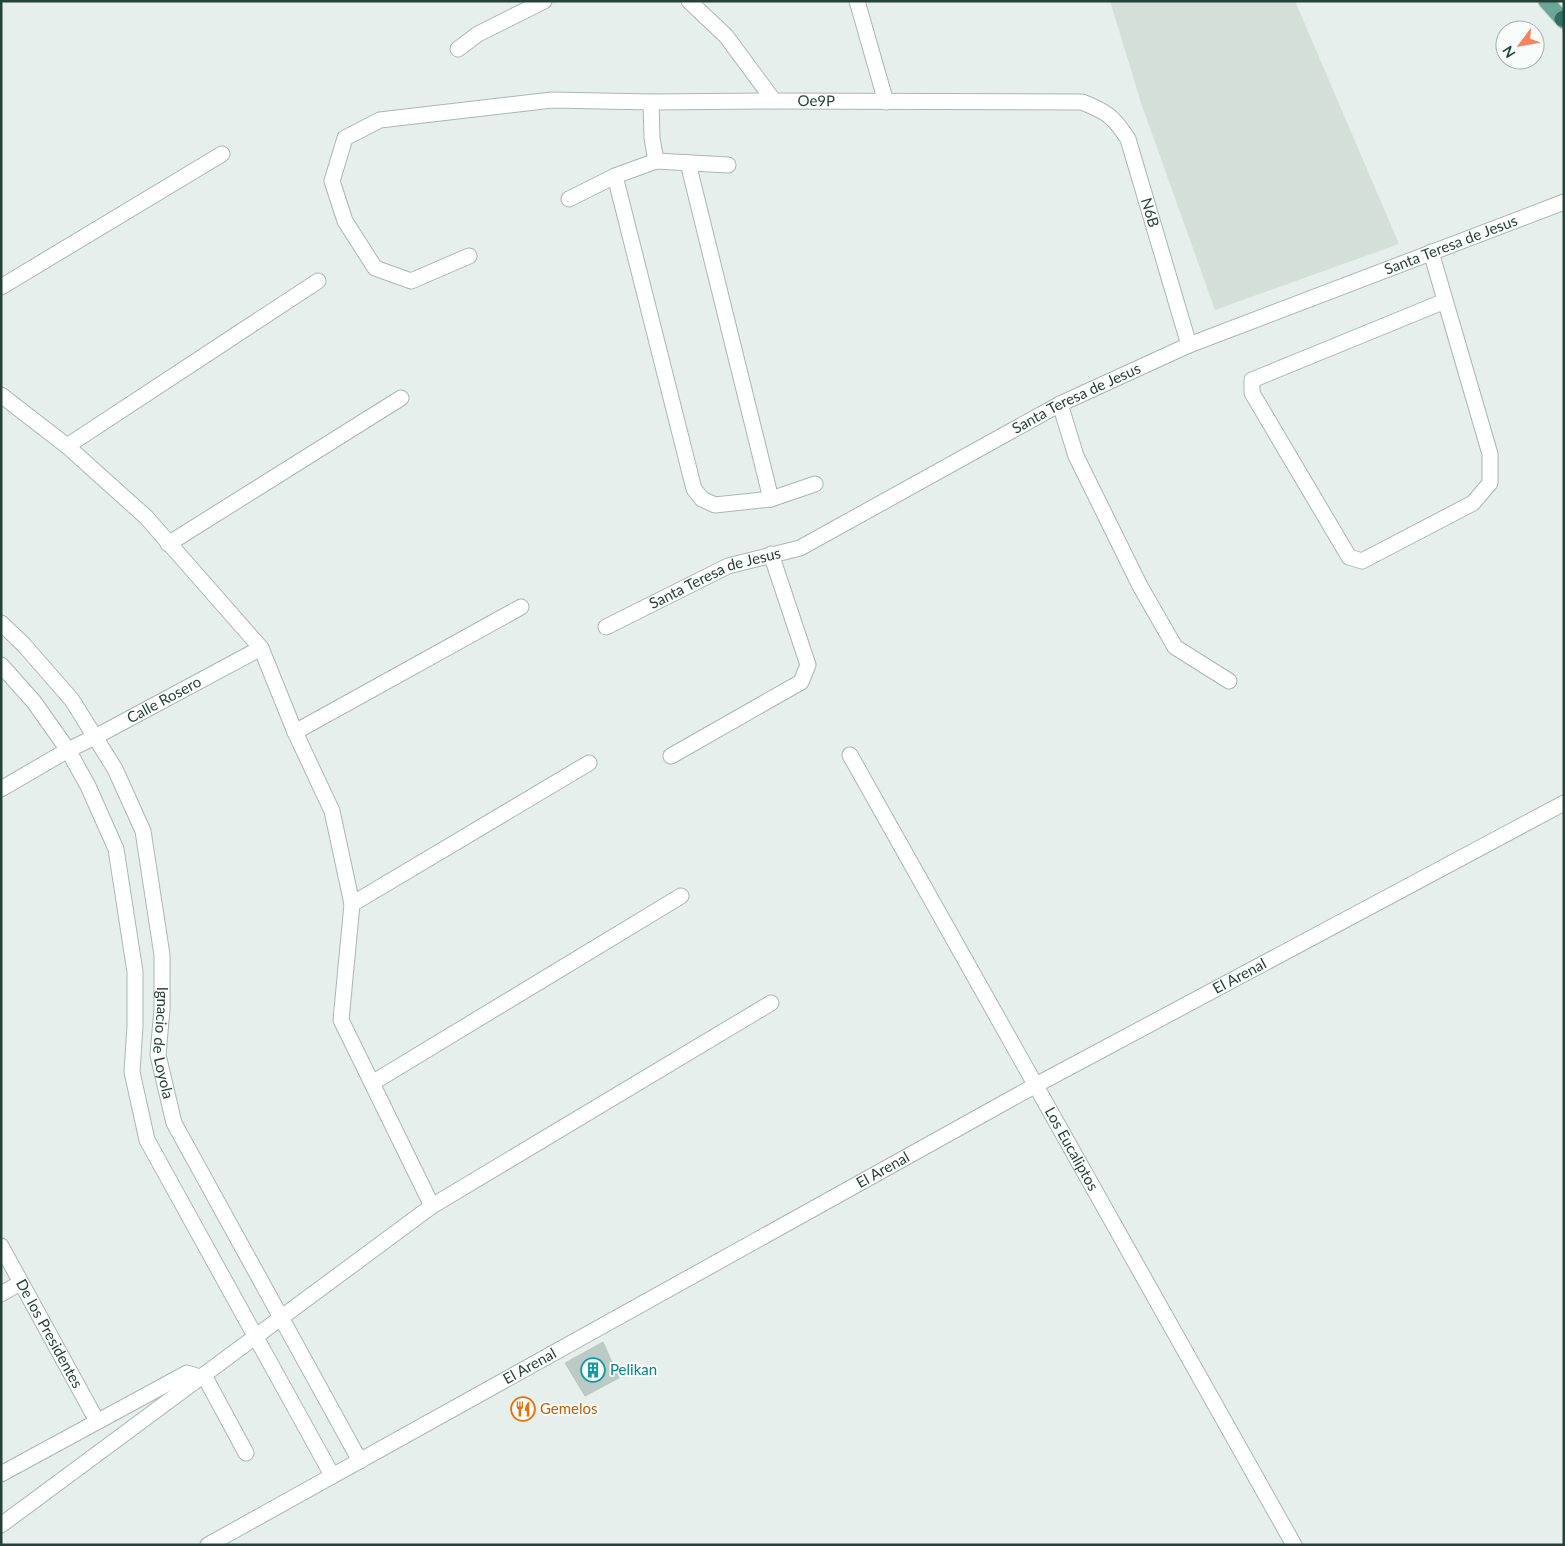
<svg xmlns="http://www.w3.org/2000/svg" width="1565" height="1546" viewBox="0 0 1565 1546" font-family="Lato,sans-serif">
	<rect width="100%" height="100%" fill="#e6efeb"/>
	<!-- built -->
	<polygon fill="#d4dfda" points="1110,1 1295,1 1399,244 1215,310 1142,106"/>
	<!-- building -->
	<polygon fill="#bbcac4" stroke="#b8c9c2" points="603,1342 619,1378 585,1396 565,1363"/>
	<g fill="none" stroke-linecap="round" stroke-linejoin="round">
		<!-- minor casing -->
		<g stroke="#a8b8b2" stroke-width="17">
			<g id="minor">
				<polyline points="689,1 726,36 774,101"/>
				<polyline points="857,1 886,102"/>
				<polyline points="458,49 478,34 544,1"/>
				<polyline points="651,102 652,138 656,161"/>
				<polyline points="688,163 771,499"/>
				<polyline points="615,176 694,489 702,499 715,505 771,499 815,484"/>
				<polyline points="569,199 615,176 656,161 728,165"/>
				<polyline points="1431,252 1490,454 1490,483 1473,503 1362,561 1349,557 1252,393 1252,380 1445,301"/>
				<path id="s1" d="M469,256L411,281L375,268L345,221L332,181L345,138L380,120L552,100L651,102L774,101L1082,102C1107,112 1113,116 1128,139L1189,345"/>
				<polyline points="1,287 222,154"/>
				<polyline points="1,395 67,446 146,517 261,648 295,732 332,811 352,904 341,1020 432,1206"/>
				<polyline points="1060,404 1076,456 1140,586 1175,647 1229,681"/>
				<polyline points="67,446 318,281"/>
				<polyline points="168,544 401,398"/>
				<path id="s2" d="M1,623L24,645L72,700L115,769L143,831L162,955V1009L158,1055L174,1123L360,1461"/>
				<path id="s3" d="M606,627L728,566L800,548L1060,404L1189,345L1564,202"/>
				<polyline points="1,665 34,702 68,750 88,786 116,849 135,972 135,1026 132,1072 147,1140 332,1475"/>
				<polyline points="295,732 521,607"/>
				<path id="s4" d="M850,755L1294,1545"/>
				<polyline points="671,756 801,682 808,665 771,554"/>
				<path id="s5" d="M1,789L68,750L95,737L261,648"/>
				<polyline points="352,904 589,763"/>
				<polyline points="372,1083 681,896"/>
				<path id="s6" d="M1,1246L97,1421"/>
				<polyline points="1,1294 20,1283"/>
				<polyline points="1,1474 187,1373 206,1379 246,1453"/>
				<polyline points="1,1525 432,1206 771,1003"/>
				<path id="s7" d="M208,1545L1036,1085L1564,803"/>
			</g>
		</g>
		<!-- major casing -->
		<g stroke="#c2cac8" stroke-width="17">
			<polyline id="major" points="1546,1 1564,21"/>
		</g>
		<!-- highway casing -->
		<g stroke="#c2cac8" stroke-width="17">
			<polyline id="highway" points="1562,19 1564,18"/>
		</g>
		<!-- minor -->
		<use href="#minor" stroke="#fff" stroke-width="15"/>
		<!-- major -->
		<use href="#major" stroke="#6aa596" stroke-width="15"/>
		<!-- highway -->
		<use href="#highway" stroke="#2f6f62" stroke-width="15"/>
	</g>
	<!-- icons -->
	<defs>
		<g id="building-ring" transform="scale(1.25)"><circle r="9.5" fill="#f7fbf9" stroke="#0f9aa8" stroke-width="1.5"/><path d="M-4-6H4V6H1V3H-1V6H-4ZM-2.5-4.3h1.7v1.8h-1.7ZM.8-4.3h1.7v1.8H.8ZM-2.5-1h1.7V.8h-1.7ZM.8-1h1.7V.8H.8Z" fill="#0f9aa8"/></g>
		<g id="restaurant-ring" transform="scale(1.25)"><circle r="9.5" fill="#f7fbf9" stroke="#e8710a" stroke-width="1.5"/><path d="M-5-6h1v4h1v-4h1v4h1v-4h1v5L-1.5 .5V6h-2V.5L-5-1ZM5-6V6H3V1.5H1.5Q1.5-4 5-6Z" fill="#e8710a"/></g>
	</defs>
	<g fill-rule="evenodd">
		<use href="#building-ring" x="593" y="1370"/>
		<use href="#restaurant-ring" x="523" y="1409"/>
	</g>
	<g text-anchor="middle" stroke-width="4" stroke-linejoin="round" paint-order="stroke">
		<!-- street labels -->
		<g font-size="15" fill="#24423a" stroke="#f7fbf9">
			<text dy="5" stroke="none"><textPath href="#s1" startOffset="721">Oe9P</textPath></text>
			<text dy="5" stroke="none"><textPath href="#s1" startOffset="1124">N6B</textPath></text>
			<text dy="5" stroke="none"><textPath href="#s3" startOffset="930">Santa Teresa de Jesus</textPath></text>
			<text dy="5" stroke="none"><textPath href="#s3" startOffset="525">Santa Teresa de Jesus</textPath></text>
			<text dy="5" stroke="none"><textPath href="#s3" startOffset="120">Santa Teresa de Jesus</textPath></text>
			<text dy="5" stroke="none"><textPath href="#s5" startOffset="186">Calle Rosero</textPath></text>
			<text dy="5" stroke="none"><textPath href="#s7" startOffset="1178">El Arenal</textPath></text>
			<text dy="5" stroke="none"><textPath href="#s2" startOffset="468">Ignacio de Loyola</textPath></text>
			<text dy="5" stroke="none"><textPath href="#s4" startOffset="452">Los Eucaliptos</textPath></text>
			<text dy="5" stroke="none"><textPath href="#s7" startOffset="772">El Arenal</textPath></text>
			<text dy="5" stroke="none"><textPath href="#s6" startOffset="100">De los Presidentes</textPath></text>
			<text dy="5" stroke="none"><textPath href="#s7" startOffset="368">El Arenal</textPath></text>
		</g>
		<!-- culture labels -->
		<g font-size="15" fill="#0d838f" stroke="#f7fbf9" text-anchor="start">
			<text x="610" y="1375">Pelikan</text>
		</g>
		<!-- food labels -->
		<g font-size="15" fill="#c56008" stroke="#f7fbf9" text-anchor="start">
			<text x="540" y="1414">Gemelos</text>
		</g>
	</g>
	<!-- border -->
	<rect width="1565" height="1546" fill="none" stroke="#24423a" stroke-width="5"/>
	<!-- north arrow -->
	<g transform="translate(1520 45) rotate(238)"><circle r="24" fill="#f7fbf9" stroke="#a3b1ad"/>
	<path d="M0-4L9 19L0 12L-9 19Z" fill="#f4845f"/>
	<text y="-8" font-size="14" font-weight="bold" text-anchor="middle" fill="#24423a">N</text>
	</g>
</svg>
